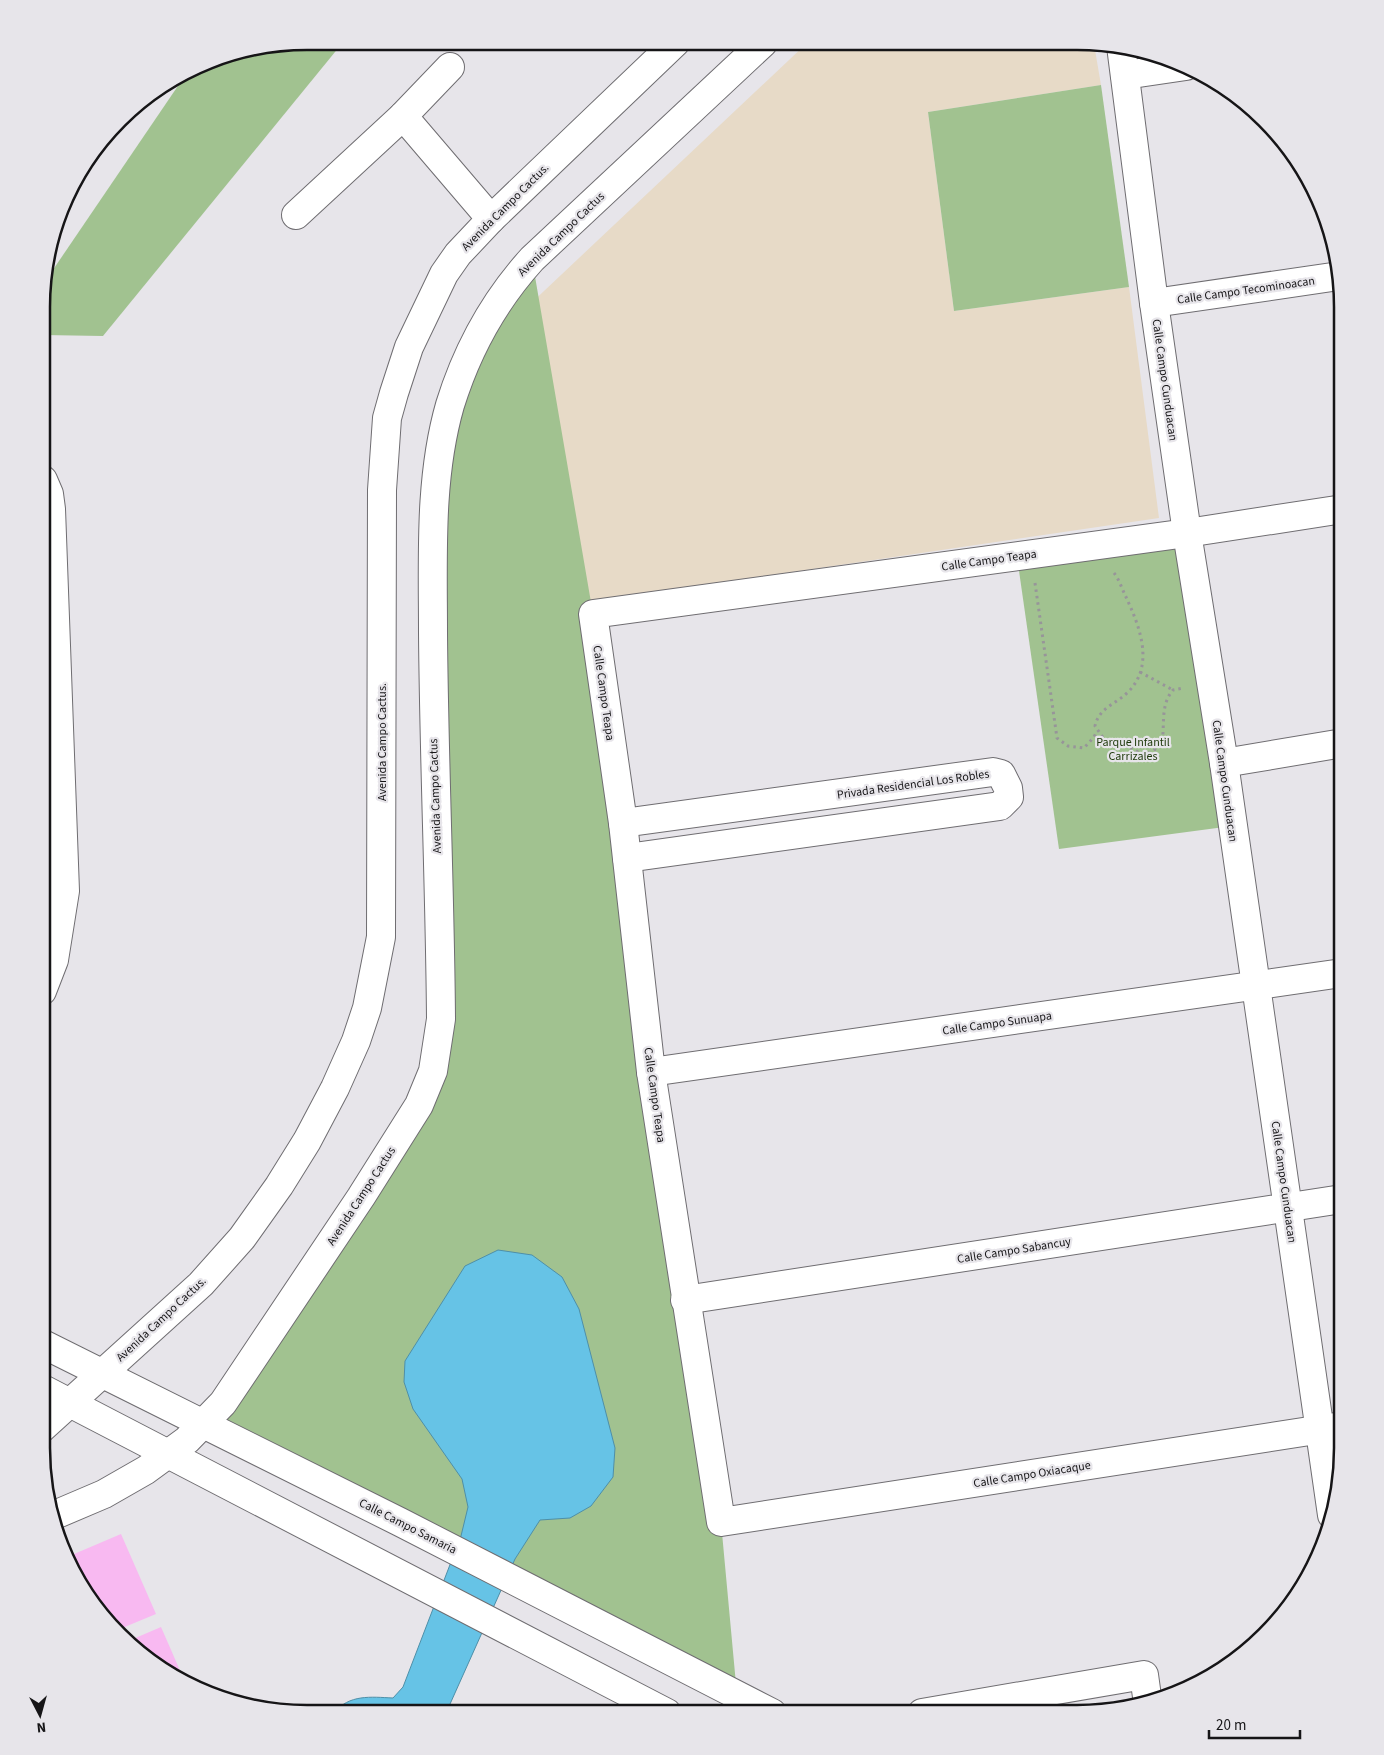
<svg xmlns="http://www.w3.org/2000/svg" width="1384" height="1755" viewBox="0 0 1384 1755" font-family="'Source Sans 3',sans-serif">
	<rect width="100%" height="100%" fill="#e7e5ea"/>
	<!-- education -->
	<polygon fill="#e7dac7" points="807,43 1094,44 1101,85 928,112 954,311 1129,287 1159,518 581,603 526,308"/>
	<!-- green -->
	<g fill="#a1c290">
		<polygon points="307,41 344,41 103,336 43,335 44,283 184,77 221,55"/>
		<polygon points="1101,85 1129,287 954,311 928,112"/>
		<polygon points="532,259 593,614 721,1522 737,1695 204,1424 426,1090 433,578 450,406"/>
		<polygon points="1187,533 1232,826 1059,849 1017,557"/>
	</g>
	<!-- water -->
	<path fill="#66c3e6" stroke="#4e8fa8" d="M498,1250L532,1255L562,1277L579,1309L615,1448L613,1477L591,1506L570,1518L540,1520L515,1559L446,1713H334C349,1694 371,1697 393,1698L403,1687L461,1536L468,1507L462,1479L413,1409L404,1382L405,1361L465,1266Z"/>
	<!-- building -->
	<g fill="#f8b9f1">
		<polygon points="121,1534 156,1614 115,1631 77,1581 67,1557"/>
		<polygon points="161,1627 185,1682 160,1669 126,1642"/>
	</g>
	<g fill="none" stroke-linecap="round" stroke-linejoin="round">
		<!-- minor casing -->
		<g stroke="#6f6d71" stroke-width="30">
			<g id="minor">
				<polyline points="1121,46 1154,303 1187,533 1224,763 1332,1515"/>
				<polyline points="1125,75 1186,66"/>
				<polyline points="403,116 491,219"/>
				<polyline points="296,215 403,116 450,67"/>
				<polyline points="1154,303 1339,276"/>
				<polyline points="1224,763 1343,743"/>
				<polyline points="623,823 993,772 1001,774 1008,788 1009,797 1000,806 627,858"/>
				<polyline points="42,991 54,960 65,891 51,509 49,494 43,480"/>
				<polyline points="651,1072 1342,973"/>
				<polyline points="685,1300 1342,1199"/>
				<polyline points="41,1343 400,1522 772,1713"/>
				<polyline points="41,1388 667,1713"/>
				<polyline points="1342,1426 721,1522 651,1072 623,823 593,614 1187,533 1343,509"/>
				<polyline points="41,1429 201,1284 242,1238 279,1186 307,1141 335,1088 356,1041 367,1008 381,937 382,490 387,418 394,393 409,347 444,274 458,254 491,219 676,42"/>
				<path d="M50,1517L104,1494L146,1470L187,1440L223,1403L361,1197L419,1105L433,1071L441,1019C440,890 434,761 433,633C433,557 429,478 450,405C467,350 493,302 532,259L763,43"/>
				<polyline points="922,1713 1144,1675 1148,1704"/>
			</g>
		</g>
		<!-- path -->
		<g stroke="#979599" stroke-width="3" stroke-dasharray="2.5 4" stroke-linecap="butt">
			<path d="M1114,573C1119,579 1122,589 1126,597C1139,625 1155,664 1129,691C1117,704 1099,707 1095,726L1104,739L1122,743L1138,752L1145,754L1152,752L1162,743C1165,725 1160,705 1173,690L1183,688"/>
			<polyline points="1035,583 1057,738 1068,746 1084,748 1094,737 1097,731"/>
			<polyline points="1140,672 1173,690"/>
		</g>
		<!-- minor -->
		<use href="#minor" stroke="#fff" stroke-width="28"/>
	</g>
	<g text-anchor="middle" stroke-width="4.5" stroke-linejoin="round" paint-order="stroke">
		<!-- street labels -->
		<g font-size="12" fill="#161517" stroke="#e7e5ea">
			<text transform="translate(505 207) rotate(-45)" y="4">Avenida Campo Cactus.</text>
			<text transform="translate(561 234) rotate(-44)" y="4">Avenida Campo Cactus</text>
			<text transform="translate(1246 290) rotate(-8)" y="4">Calle Campo Tecominoacan</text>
			<text transform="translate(1165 380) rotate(82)" y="4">Calle Campo Cunduacan</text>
			<text transform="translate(989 560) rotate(-8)" y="4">Calle Campo Teapa</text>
			<text transform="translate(604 693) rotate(82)" y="4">Calle Campo Teapa</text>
			<text transform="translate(382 742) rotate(-90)" y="4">Avenida Campo Cactus.</text>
			<text transform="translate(1225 781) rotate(82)" y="4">Calle Campo Cunduacan</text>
			<text transform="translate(913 784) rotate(-8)" y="4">Privada Residencial Los Robles</text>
			<text transform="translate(435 796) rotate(-92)" y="4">Avenida Campo Cactus</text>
			<text transform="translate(997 1023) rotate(-8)" y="4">Calle Campo Sunuapa</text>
			<text transform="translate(655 1095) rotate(82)" y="4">Calle Campo Teapa</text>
			<text transform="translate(1284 1182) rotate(82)" y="4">Calle Campo Cunduacan</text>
			<text transform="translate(361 1196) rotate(-57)" y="4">Avenida Campo Cactus</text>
			<text transform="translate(1014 1250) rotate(-9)" y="4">Calle Campo Sabancuy</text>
			<text transform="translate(161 1319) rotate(-43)" y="4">Avenida Campo Cactus.</text>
			<text transform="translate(1032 1474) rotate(-9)" y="4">Calle Campo Oxiacaque</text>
			<text transform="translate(408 1526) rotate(27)" y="4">Calle Campo Samaria</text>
		</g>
		<!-- park labels -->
		<g font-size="12" fill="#1e390a" stroke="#e7e5ea">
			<text x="1133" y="746">Parque Infantil<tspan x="1133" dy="14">Carrizales</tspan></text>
		</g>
	</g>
	<!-- crop -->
	<path d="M0 0H1384V1755H0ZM307 50H1077A257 257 0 0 1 1334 307V1448A257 257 0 0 1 1077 1705H307A257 257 0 0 1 50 1448V307A257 257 0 0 1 307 50Z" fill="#e7e5ea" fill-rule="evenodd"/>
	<path fill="none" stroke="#161517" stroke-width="2.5" d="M307 50H1077A257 257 0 0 1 1334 307V1448A257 257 0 0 1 1077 1705H307A257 257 0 0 1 50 1448V307A257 257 0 0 1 307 50Z"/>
	<!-- north arrow -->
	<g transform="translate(40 1715) rotate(174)" stroke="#e7e5ea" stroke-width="4" paint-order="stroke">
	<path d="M0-4L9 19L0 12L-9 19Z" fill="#161517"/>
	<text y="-8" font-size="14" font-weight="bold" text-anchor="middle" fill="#161517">N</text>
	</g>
	<!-- scale -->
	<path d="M1209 1730v8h91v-8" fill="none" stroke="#161517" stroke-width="2.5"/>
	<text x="1216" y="1730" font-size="15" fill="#161517" stroke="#e7e5ea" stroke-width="4" paint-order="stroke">20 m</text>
</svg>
